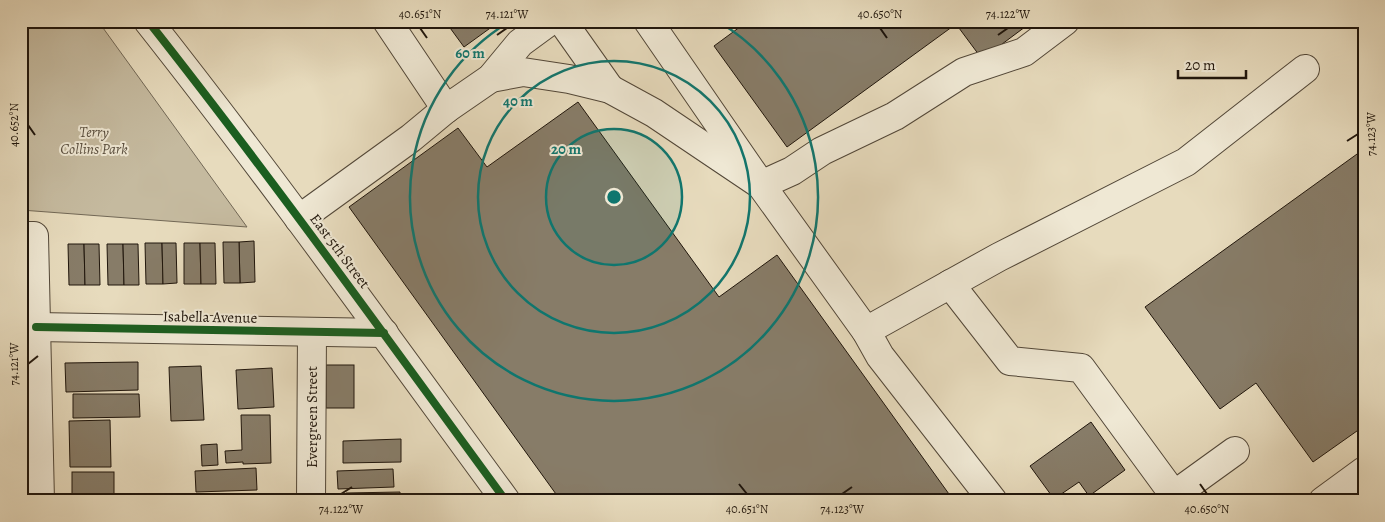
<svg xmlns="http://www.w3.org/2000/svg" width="1385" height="522" viewBox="0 0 1385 522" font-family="Alegreya,serif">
	<rect width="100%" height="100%" fill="#e7dbbd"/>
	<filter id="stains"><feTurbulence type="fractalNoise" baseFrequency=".004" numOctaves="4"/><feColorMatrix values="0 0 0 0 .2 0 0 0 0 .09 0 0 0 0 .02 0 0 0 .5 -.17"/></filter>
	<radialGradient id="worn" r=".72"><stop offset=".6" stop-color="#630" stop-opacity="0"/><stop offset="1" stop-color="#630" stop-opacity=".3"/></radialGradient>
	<!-- green -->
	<polygon fill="#c5ba9f" stroke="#726856" points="21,21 98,21 247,227 21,210"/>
	<!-- building -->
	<g fill="#877c68" stroke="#20160c">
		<polygon points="445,21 500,21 464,47"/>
		<polygon points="748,21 1033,21 982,59 956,24 787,147 714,46"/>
		<polygon points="578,102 719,297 777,255 954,501 561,501 349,207 458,128 487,167"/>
		<polygon points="1364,149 1364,426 1313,462 1256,383 1220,409 1145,307"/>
		<polygon points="254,241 255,282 240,283 239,242"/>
		<polygon points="223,242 239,242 240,283 224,283"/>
		<polygon points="145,243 162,243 163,284 146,284"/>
		<polygon points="162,243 176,243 177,283 163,284"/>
		<polygon points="184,243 200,243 201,284 184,284"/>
		<polygon points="200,243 215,243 216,284 201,284"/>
		<polygon points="68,244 84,244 85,285 69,285"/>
		<polygon points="84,244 99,244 100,285 85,285"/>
		<polygon points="107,244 123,244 124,285 108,285"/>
		<polygon points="123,244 138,244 139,285 124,285"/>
		<polygon points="138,362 138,390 66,392 65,363"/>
		<rect x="326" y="365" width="28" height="43"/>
		<polygon points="201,366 204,420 171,421 169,367"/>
		<polygon points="272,368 274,407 238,409 236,370"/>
		<polygon points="73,394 139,394 140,417 73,418"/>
		<polygon points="241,415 270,415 271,463 243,464 243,462 226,463 225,451 242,450"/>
		<polygon points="110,420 111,467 70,467 69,421"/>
		<polygon points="1091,422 1125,470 1089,496 1079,482 1054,499 1030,466"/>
		<polygon points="401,439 401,462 343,463 343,441"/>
		<polygon points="217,444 218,465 202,466 201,445"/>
		<polygon points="256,468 257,490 196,492 195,471"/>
		<polygon points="393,469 394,487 338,489 337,471"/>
		<rect x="72" y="472" width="42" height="22"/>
		<polygon points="400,492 400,501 346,501 346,493"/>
		<polygon points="255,495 255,501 197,501 197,497"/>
		<rect x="75" y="498" width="46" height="3"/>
	</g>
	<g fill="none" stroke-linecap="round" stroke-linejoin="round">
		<!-- minor casing -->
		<g stroke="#524738" stroke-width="30">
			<g id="minor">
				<path d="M148,21C272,178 388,340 506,501"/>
				<polyline points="387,21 446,109"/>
				<polyline points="562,21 610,89"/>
				<polyline points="648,21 761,185 866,331 880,356 993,501"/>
				<polyline points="491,78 523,72 569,79 610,89 654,113 761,185 792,171 822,151 895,116 964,72 1024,52 1065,21"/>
				<polyline points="299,219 411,138 446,109 491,78 520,43 550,21"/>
				<polyline points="21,236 34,236 40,501"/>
				<polyline points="950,284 1010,361 1081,368 1174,495 1235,451"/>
				<polyline points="36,327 384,333"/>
				<polyline points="866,331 999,257 1186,162 1305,69"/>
				<polyline points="311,501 312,332"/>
				<polyline points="1323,501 1364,471"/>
			</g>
		</g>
		<!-- minor -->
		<use href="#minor" stroke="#efe8d4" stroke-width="28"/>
		<!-- cycleway casing -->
		<g stroke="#efe8d4" stroke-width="11">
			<g id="cycleway">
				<path d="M148,21C272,178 388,340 506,501"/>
				<polyline points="36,327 384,333"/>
			</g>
		</g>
		<!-- cycleway -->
		<use href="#cycleway" stroke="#1b5e20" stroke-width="8"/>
	</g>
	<!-- ticks -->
	<path fill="none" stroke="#20160c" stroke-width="2" d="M420,28L427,38M880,28L887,38M497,35L507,28M998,35L1008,28M28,125L35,135M1347,141L1358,134M28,364L38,356M739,484L747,494M1200,484L1207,494M341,494L352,487M842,494L852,487"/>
	<!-- distance rings -->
	<circle cx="614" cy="197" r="68" fill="#0f766e" fill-opacity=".12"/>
	<g fill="none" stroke="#0f766e" stroke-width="2.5">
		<circle cx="614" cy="197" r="68"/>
		<circle cx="614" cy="197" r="136"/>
		<path d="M719 22A204 204 0 1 1 509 22"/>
	</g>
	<g text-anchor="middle" stroke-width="4" stroke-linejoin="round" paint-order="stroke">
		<!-- park labels -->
		<g font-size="15" font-style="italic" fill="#5a4f3f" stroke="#efe8d4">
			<text x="94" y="137">Terry<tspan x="94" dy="17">Collins Park</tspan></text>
		</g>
		<!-- street labels -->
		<g font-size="15" fill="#20160c" stroke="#efe8d4">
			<text transform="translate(340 251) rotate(53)" y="5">East 5th Street</text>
			<text transform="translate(210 317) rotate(1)" y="5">Isabella Avenue</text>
			<text transform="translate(312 417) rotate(-90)" y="5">Evergreen Street</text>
		</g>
	</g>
	<circle cx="614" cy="197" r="8" fill="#0f766e" stroke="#efe8d4" stroke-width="2.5"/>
	<g font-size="15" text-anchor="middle" font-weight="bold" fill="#0f766e" stroke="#efe8d4" stroke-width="4" stroke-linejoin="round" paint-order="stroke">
		<text x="470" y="58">60 m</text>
		<text x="518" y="106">40 m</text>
		<text x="566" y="154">20 m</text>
	</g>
	<!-- margin -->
	<rect width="1385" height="522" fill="none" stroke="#e7dbbd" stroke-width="55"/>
	<!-- scale -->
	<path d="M1178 70v8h68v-8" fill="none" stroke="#20160c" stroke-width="2.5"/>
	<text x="1185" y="70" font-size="15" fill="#20160c" stroke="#efe8d4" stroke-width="4" paint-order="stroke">20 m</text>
	<rect x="28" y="28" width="1330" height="466" fill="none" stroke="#20160c" stroke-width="2"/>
	<g font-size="12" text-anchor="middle" fill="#20160c">
		<text x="420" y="18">40.651°N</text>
		<text x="507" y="18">74.121°W</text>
		<text x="880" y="18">40.650°N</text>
		<text x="1008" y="18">74.122°W</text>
		<text transform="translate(14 125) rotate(-90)" y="4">40.652°N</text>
		<text transform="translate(1371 134) rotate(-90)" y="4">74.123°W</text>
		<text transform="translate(14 364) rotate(-90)" y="4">74.121°W</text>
		<text x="341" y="513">74.122°W</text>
		<text x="747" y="513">40.651°N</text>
		<text x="842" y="513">74.123°W</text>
		<text x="1207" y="513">40.650°N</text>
	</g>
	<rect width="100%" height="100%" filter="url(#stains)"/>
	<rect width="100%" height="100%" fill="url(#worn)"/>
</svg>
